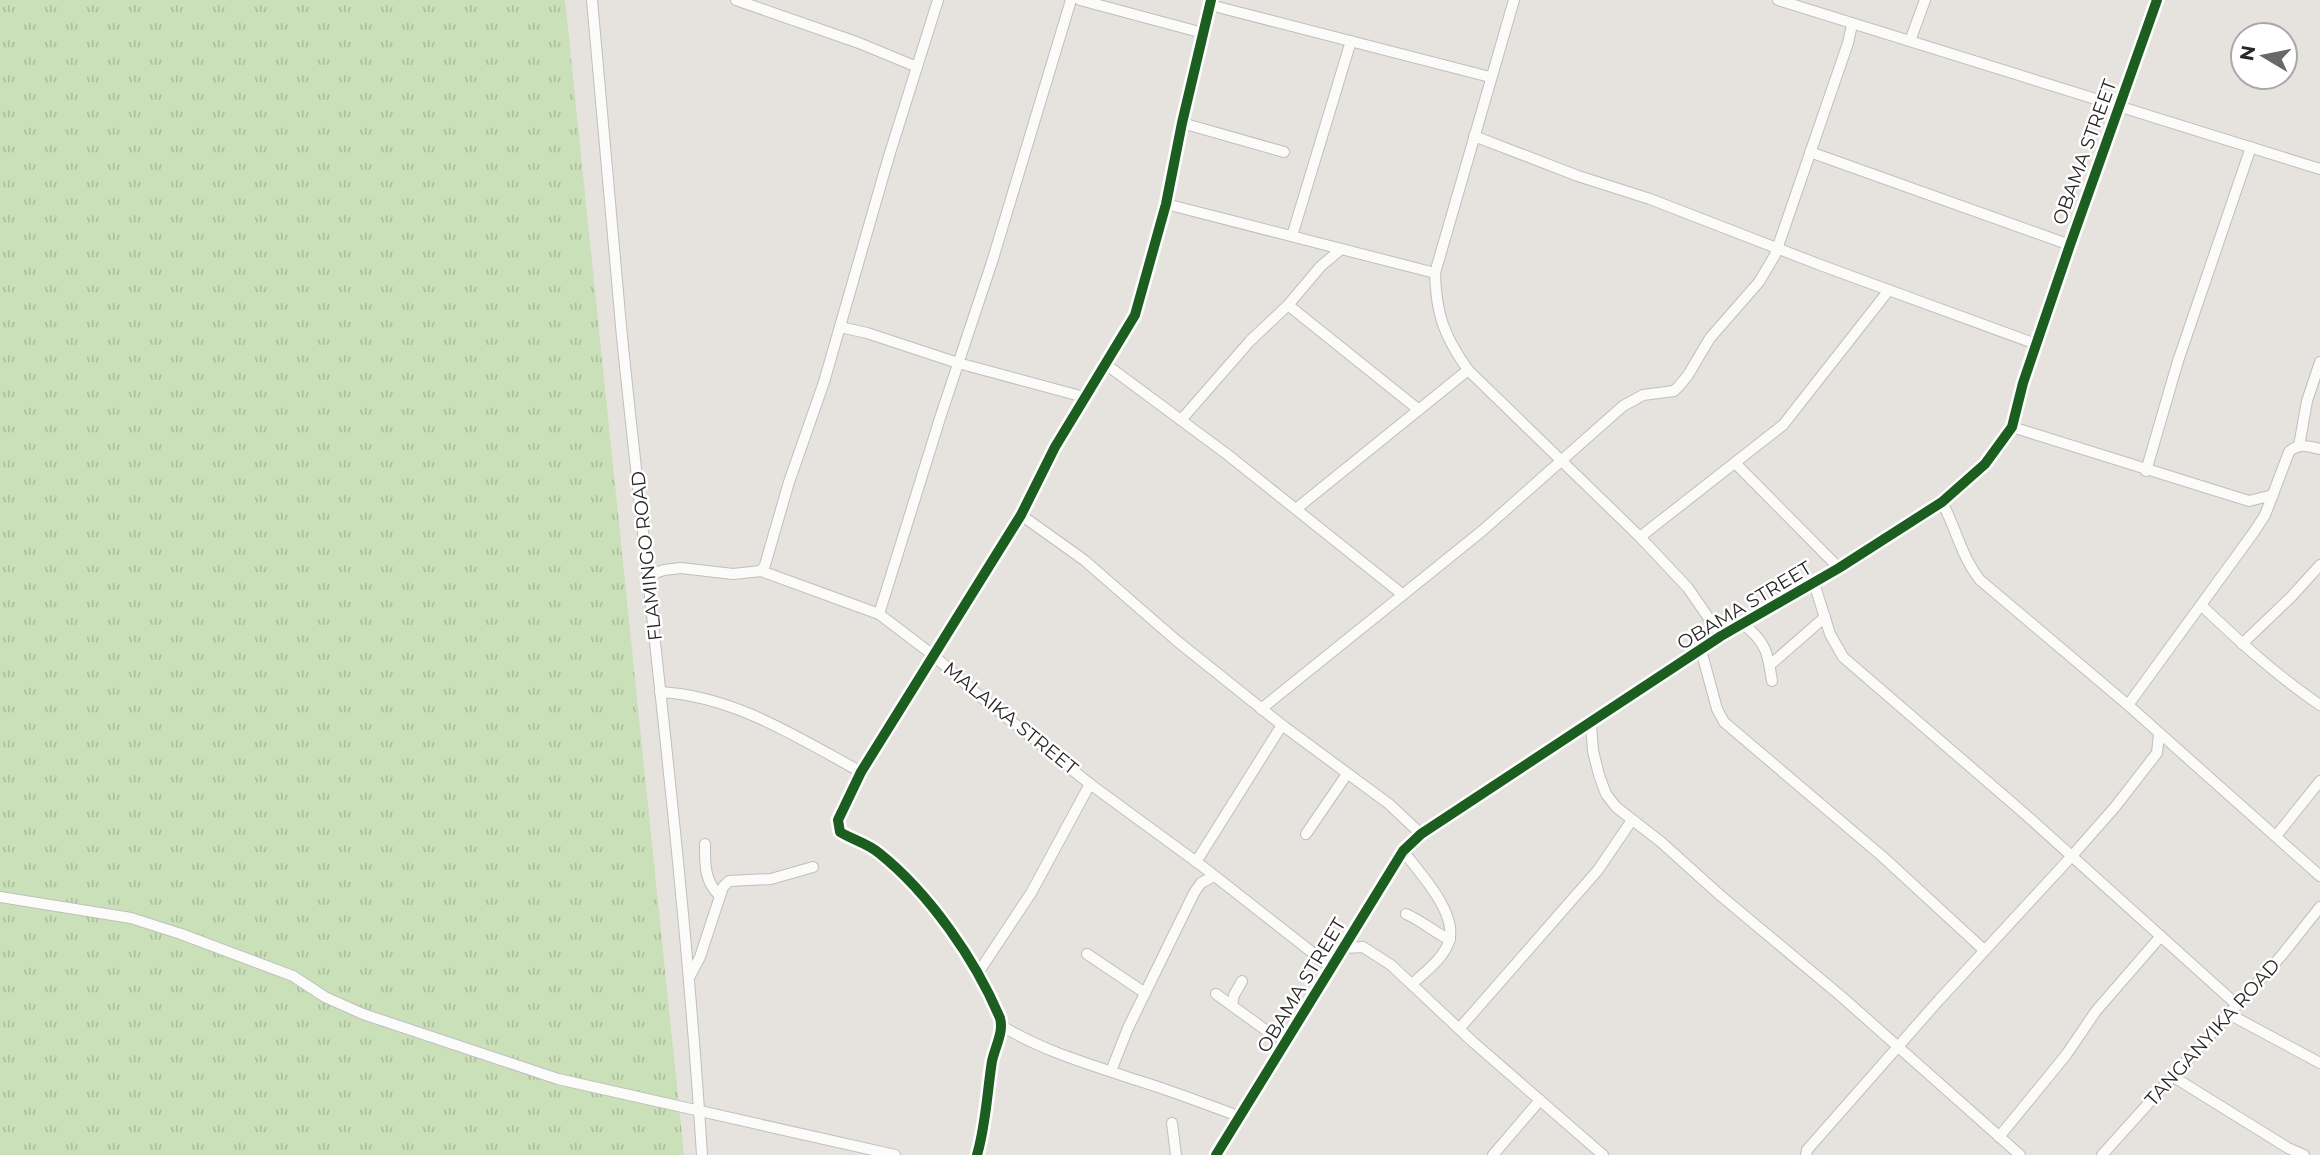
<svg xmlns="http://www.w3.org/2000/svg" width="2320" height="1155" viewBox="0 0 2320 1155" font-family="Montserrat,sans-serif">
	<defs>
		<pattern id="grass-tufts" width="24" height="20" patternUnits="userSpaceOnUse" patternTransform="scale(1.75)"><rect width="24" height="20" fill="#c9e0b8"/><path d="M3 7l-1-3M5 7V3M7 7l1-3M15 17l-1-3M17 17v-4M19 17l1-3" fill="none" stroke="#adc09e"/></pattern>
	</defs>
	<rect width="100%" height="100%" fill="#e6e2de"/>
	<!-- grass -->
	<polygon fill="url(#grass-tufts)" points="0,0 565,0 684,1155 0,1155"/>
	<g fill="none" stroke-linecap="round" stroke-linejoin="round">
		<!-- street casing -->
		<g stroke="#c0bebf" stroke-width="12">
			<g id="street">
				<path d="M592,0C603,112 611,225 622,337C650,609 685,881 702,1155"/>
				<polyline points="736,0 859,43 917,67"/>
				<polyline points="1080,0 1203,33"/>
				<path d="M1514,0L1435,273C1436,314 1444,336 1468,370L1640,537L1688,588L1721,636"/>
				<polyline points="1778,0 2320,169"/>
				<polyline points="1210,5 1490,77"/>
				<polyline points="1910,41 1925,0"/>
				<polyline points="1182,123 1284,152"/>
				<polyline points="1474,136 1578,176 1650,199 1823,266 2036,344"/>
				<polyline points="1810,152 2070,245"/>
				<polyline points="1166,204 1435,273"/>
				<polyline points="1292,236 1351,41"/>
				<polyline points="1288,305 1419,410"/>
				<polyline points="840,327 867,333 958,363 1084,397"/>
				<polyline points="1104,363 1228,455 1402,594"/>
				<polyline points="1181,420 1250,341 1288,305 1321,266 1340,250"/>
				<polyline points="2012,427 2249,501 2273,495"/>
				<polyline points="2299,446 2307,401 2320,362"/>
				<polyline points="1735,463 1839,568"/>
				<polyline points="2146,471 2178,361 2251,147"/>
				<path d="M1942,502C1956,528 1961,556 1980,580L2128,705L2320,876"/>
				<polyline points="1296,509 1468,370"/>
				<polyline points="1021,515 1084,560 1177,641 1282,725 1389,804 1421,834"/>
				<polyline points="1640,537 1783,425 1889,290"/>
				<polyline points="761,571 765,565 789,482 824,382 889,156 938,0"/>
				<polyline points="649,575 664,570 681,568 733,574 761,571 879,614 933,655 976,693 1090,784 1202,866 1332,968"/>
				<polyline points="1814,583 1830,634 1843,657 2025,814 2236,1004"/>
				<path d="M2202,606C2239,641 2277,676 2320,705"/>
				<polyline points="879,614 941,415 992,262 1071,0"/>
				<path d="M1743,624C1766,642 1768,653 1772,681"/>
				<polyline points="2242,644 2291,597 2320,565"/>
				<polyline points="1701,650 1717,709 1724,722 1883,857 1984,950"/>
				<polyline points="1770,665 1825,617"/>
				<path d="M660,692C734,696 797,737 861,772"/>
				<path d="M2128,705L2254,532L2265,515L2289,452C2298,443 2308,446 2320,449"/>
				<polyline points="1261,709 1482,531 1623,406 1643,395 1674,391 1679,386 1688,375 1710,338 1759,282 1775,255 1848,43 1852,25"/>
				<polyline points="1591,724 1593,751 1599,775 1606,794 1616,807 1661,842 1721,896 1842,997 2020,1155"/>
				<polyline points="1306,834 1347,774"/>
				<polyline points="2276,836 2320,781"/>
				<path d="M705,844C705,864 704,880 719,895"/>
				<path d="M1403,851C1419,872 1454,909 1450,937C1447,956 1425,972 1412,984"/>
				<polyline points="1196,862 1282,725"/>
				<polyline points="0,897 131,918 181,934 293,976 325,997 363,1014 558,1079 895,1155"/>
				<path d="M1406,914C1422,921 1434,932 1450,940"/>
				<polyline points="1344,948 1363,947 1391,965 1473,1042 1603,1155"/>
				<polyline points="1087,954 1145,993"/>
				<polyline points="978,973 1031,893 1090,784"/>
				<polyline points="689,978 700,957 723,887 729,881 771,879 813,867"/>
				<polyline points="1216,994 1267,1031 1287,1040"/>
				<polyline points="1232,1005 1234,995 1242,981"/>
				<polyline points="2227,1013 2320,1063"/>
				<path d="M1002,1026C1043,1051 1089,1064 1133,1079C1170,1090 1205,1104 1241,1117"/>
				<polyline points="1459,1029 1598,870 1632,820"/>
				<polyline points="1111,1071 1128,1028 1194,893 1201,883 1214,876"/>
				<polyline points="2172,1076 2288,1148 2304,1155"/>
				<polyline points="1172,1123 1176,1155"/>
				<polyline points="1999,1137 2066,1055 2096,1011 2161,936"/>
				<path d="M977,1155C986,1124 987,1093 992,1061C995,1047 1004,1032 1000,1018C975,959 929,893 879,853C867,843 853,840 840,832L838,820L861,772L1021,515L1055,447L1135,315L1166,204L1182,123L1211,0"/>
				<polyline points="1216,1155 1403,851 1421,834 1721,636 1839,568 1942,502 1985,464 2012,427 2023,383 2070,245 2157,0"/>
				<polyline points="1493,1155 1540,1100"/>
				<polyline points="1806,1155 1807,1150 1939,1000 2071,857 2115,807 2157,753 2159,734"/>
				<polyline points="2102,1155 2282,955 2320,907"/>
			</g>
		</g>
		<!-- street -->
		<use href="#street" stroke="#fbfbfa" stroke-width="10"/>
		<!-- cycleway casing -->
		<g stroke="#fff" stroke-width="15">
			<g id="cycleway">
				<path d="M977,1155C986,1124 987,1093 992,1061C995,1047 1004,1032 1000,1018C975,959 929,893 879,853C867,843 853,840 840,832L838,820L861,772L1021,515L1055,447L1135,315L1166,204L1182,123L1211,0"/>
				<polyline points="1216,1155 1403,851 1421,834 1721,636 1839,568 1942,502 1985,464 2012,427 2023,383 2070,245 2157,0"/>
			</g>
		</g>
		<!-- cycleway -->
		<use href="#cycleway" stroke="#1b5e20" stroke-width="10"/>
	</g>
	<g text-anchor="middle" stroke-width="5" stroke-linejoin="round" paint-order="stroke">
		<!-- street labels -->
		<g font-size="19" fill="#282828" stroke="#fff">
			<text transform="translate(2084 152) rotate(-70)" y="7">OBAMA STREET</text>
			<text transform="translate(646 556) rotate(-96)" y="7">FLAMINGO ROAD</text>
			<text transform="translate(1744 605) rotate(-31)" y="7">OBAMA STREET</text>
			<text transform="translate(1011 718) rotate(39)" y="7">MALAIKA STREET</text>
			<text transform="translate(1301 985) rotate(-59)" y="7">OBAMA STREET</text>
			<text transform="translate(2212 1032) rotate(-48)" y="7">TANGANYIKA ROAD</text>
		</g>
	</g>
	<!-- north arrow -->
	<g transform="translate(2264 56) rotate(280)"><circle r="33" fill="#ffffff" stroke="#a9a9a9" stroke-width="2"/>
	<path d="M0-5L12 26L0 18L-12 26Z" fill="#6a6968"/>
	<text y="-10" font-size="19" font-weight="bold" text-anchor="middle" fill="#282828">N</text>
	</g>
</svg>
